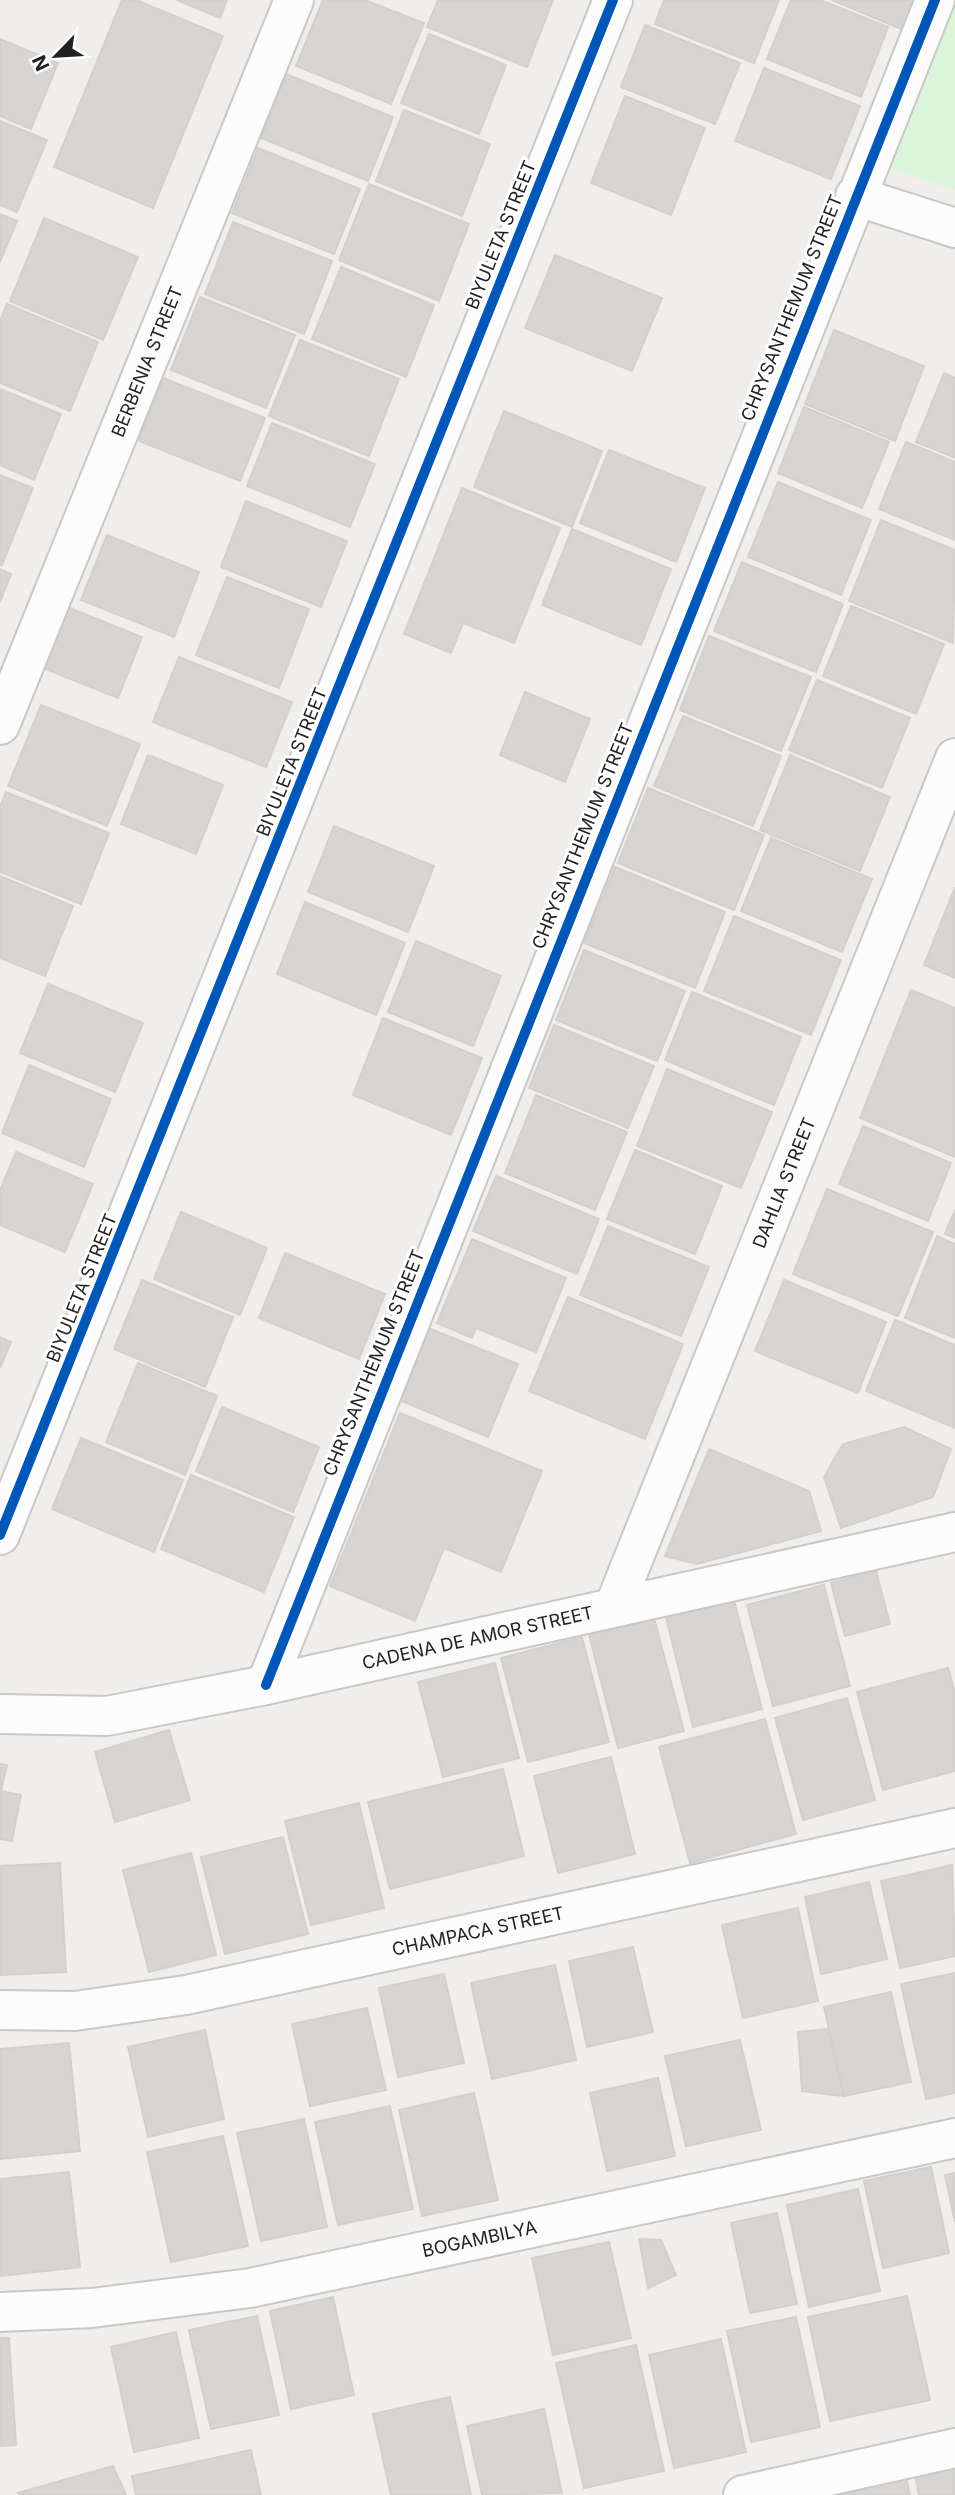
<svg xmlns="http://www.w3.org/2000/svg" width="955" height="2495" viewBox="0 0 955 2495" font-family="Inter,sans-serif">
	<rect width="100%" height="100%" fill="#f0eeeb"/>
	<!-- park -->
	<polygon fill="#daf5da" points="955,4 955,190 890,169"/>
	<!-- building -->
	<g fill="#d7d4d2" stroke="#d3d0cc" stroke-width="2">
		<polygon points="122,0 136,0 223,36 153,208 54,167"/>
		<polygon points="177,0 227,0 220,18"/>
		<polygon points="323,0 365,0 424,23 391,104 296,66"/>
		<polygon points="438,0 553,0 527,67 427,27"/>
		<polygon points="664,0 779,0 754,63 655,24"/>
		<polygon points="791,0 820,0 888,27 861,97 767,59"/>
		<polygon points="832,0 915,0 903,30"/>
		<polygon points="645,25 740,63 715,124 621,87"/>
		<polygon points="429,34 506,65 479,134 401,103"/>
		<polygon points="0,39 58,63 31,129 0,116"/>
		<polygon points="764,68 860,106 831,179 735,141"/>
		<polygon points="286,74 393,117 368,181 261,138"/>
		<polygon points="625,96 705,128 671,215 591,183"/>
		<polygon points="404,110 490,144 462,216 376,181"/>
		<polygon points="0,121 47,140 17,212 0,205"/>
		<polygon points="258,148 360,189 334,254 232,213"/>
		<polygon points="369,184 469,224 439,301 339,260"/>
		<polygon points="0,214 17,221 0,262"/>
		<polygon points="44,218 138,257 103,340 10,301"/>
		<polygon points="233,222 332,261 304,334 205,294"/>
		<polygon points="555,255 662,298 632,371 525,328"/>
		<polygon points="341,267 434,305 406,377 312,339"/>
		<polygon points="200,297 295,335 266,408 171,370"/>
		<polygon points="7,304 98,342 70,411 0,383 0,321"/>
		<polygon points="834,330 924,366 895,441 805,404"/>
		<polygon points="300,340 399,379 369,456 269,416"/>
		<polygon points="944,373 955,378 955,458 916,442"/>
		<polygon points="163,378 265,418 240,481 139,441"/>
		<polygon points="0,389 61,414 34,480 0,465"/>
		<polygon points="804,407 889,442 862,508 778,473"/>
		<polygon points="504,411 602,451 572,527 474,487"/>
		<polygon points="272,423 375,464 350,527 247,486"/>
		<polygon points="906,442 955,462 955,540 879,509"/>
		<polygon points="609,450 705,488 676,562 580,523"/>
		<polygon points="0,475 33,488 2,565 0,565"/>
		<polygon points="778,482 871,520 841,595 748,557"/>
		<polygon points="462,488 560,528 514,643 463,623 451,653 404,634"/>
		<polygon points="246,501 347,541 321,607 221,567"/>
		<polygon points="881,520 955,550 953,643 849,601"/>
		<polygon points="572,529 671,569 641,645 542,605"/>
		<polygon points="107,535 199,572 174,637 81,600"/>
		<polygon points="742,562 843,604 816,672 714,631"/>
		<polygon points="0,569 11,574 0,602"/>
		<polygon points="227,577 309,609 279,688 196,655"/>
		<polygon points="851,606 944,644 916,714 823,676"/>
		<polygon points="67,607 142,637 118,698 43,668"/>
		<polygon points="709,636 811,677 781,751 680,710"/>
		<polygon points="179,657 292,702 266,767 153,722"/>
		<polygon points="817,680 910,718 882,788 789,750"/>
		<polygon points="525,692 590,719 565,782 500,755"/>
		<polygon points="41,705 140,744 107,826 8,786"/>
		<polygon points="683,716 781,756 753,826 654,786"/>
		<polygon points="148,755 223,785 196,854 121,824"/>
		<polygon points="790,755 890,797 860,871 760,830"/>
		<polygon points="648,788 764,835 734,910 618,863"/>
		<polygon points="6,792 109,833 81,904 0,872 0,807"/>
		<polygon points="334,826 434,866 408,932 308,892"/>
		<polygon points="771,838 872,879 842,952 741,911"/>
		<polygon points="615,867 725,912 695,988 584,943"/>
		<polygon points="0,876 73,906 45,976 0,958"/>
		<polygon points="955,887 955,978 924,965"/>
		<polygon points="305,902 405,943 376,1015 277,974"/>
		<polygon points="734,916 841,960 811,1035 704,991"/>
		<polygon points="416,941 501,976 473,1046 388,1012"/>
		<polygon points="584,950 685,991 657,1061 556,1020"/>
		<polygon points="48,984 143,1023 115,1092 20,1053"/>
		<polygon points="911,990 955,1008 955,1157 860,1118"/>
		<polygon points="692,992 801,1037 774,1105 665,1060"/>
		<polygon points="383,1018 482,1058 451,1135 353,1095"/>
		<polygon points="554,1025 654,1066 628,1128 529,1088"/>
		<polygon points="29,1065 111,1099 84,1167 2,1133"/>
		<polygon points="667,1069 772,1112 741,1188 637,1146"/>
		<polygon points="536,1095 627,1132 595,1210 505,1173"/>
		<polygon points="863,1126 951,1163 928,1221 839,1184"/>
		<polygon points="635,1150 722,1186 695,1254 607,1219"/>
		<polygon points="16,1152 93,1184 65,1252 0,1225 0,1190"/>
		<polygon points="496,1176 599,1219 577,1274 473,1231"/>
		<polygon points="827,1189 933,1232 898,1316 793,1274"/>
		<polygon points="955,1210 955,1238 945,1234"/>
		<polygon points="181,1212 267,1248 240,1315 154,1279"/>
		<polygon points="608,1226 709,1267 681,1336 580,1295"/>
		<polygon points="937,1236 955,1244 955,1338 905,1318"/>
		<polygon points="472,1239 566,1278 536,1352 476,1328 472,1338 437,1323"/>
		<polygon points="285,1253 385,1294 359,1359 259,1318"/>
		<polygon points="142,1280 233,1317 205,1387 114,1349"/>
		<polygon points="784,1280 886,1322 858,1393 755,1351"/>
		<polygon points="568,1297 683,1344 645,1439 529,1391"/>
		<polygon points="895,1320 955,1345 955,1428 866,1391"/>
		<polygon points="428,1328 518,1364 488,1437 399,1400"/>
		<polygon points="0,1337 11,1342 0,1368"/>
		<polygon points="138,1363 217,1396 185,1475 106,1442"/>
		<polygon points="222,1407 319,1447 293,1512 196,1471"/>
		<polygon points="400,1413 542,1471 501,1572 444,1548 415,1621 330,1586"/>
		<polygon points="904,1427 951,1449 933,1497 841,1528 824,1477 843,1444"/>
		<polygon points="81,1438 183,1480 154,1552 52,1509"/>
		<polygon points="709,1449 809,1491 821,1531 697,1564 665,1556"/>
		<polygon points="191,1475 294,1517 264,1592 161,1549"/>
		<polygon points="876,1571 890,1624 845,1636 831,1583"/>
		<polygon points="824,1585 850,1686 773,1706 747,1605"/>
		<polygon points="734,1600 762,1709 693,1727 666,1617"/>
		<polygon points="654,1618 684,1731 618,1748 589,1635"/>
		<polygon points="582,1637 609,1742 528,1762 501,1658"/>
		<polygon points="495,1663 519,1758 443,1777 418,1682"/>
		<polygon points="948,1668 955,1692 955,1771 883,1790 857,1692"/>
		<polygon points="847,1698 875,1800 803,1820 775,1718"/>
		<polygon points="765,1719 796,1834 690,1863 659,1747"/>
		<polygon points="169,1730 190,1800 115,1822 95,1752"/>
		<polygon points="611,1757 635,1854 558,1873 534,1776"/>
		<polygon points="0,1764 7,1765 1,1791 21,1795 12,1841 0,1839"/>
		<polygon points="503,1769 524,1856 390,1889 368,1802"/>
		<polygon points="359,1803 384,1908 311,1925 285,1821"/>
		<polygon points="283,1837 308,1934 225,1954 201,1857"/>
		<polygon points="191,1853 216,1955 149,1972 123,1870"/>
		<polygon points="60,1863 66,1972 0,1975 0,1866"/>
		<polygon points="952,1865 955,1956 900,1968 881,1881"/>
		<polygon points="869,1882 887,1959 821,1974 805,1897"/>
		<polygon points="798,1908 818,2001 743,2018 722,1925"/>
		<polygon points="633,1947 653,2032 587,2047 569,1961"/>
		<polygon points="555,1965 576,2060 492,2079 471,1983"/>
		<polygon points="955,1973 955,2093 926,2099 901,1984"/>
		<polygon points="444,1974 464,2063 398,2077 379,1988"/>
		<polygon points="891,1992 911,2082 844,2096 824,2007"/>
		<polygon points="367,2008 386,2090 310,2106 292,2024"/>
		<polygon points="828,2029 844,2096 802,2091 798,2032"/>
		<polygon points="205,2030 224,2119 148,2137 128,2047"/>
		<polygon points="740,2040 761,2130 686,2146 665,2056"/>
		<polygon points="69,2043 80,2151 0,2159 0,2049"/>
		<polygon points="658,2078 675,2156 607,2171 590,2093"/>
		<polygon points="474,2093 498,2200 422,2216 399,2110"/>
		<polygon points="390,2106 413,2209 338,2225 315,2122"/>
		<polygon points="304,2119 327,2227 261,2241 237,2133"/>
		<polygon points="223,2136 248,2246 171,2262 147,2152"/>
		<polygon points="931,2167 949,2253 883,2268 864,2181"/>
		<polygon points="69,2172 80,2267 0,2276 0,2179"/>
		<polygon points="955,2173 955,2222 945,2175"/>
		<polygon points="858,2189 880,2291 809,2307 787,2205"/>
		<polygon points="777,2213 797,2304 750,2313 731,2223"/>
		<polygon points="639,2239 661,2240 676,2275 648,2288"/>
		<polygon points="609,2242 631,2338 553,2355 532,2258"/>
		<polygon points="907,2296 930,2400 830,2421 808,2317"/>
		<polygon points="333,2297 354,2395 291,2409 270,2311"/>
		<polygon points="257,2316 279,2415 211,2429 189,2330"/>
		<polygon points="796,2317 820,2427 751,2442 727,2331"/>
		<polygon points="176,2332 199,2438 134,2452 111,2347"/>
		<polygon points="0,2338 9,2338 16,2445 0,2446"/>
		<polygon points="721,2339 746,2452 674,2468 649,2355"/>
		<polygon points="636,2345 664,2471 584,2488 556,2363"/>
		<polygon points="450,2397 471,2495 391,2495 373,2414"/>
		<polygon points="544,2409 562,2493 482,2495 467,2426"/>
		<polygon points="251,2450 261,2495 136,2495 132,2476"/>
		<polygon points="955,2465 955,2495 919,2495 915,2475"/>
		<polygon points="113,2466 126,2495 19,2495 18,2493"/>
		<polygon points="906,2477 910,2495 831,2495"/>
	</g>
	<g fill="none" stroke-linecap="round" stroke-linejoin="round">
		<!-- street casing -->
		<g stroke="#c9c8c7" stroke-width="42">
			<g id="street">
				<polyline points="855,196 955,228"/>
				<path id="s1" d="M0,725L294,0"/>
				<polyline points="0,1535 613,0"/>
				<path id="s2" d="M614,1607L955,758"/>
				<polyline points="266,1685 935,0"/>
				<path id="s3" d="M0,1714L107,1716L266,1685L955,1532"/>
				<path id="s4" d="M0,2010L75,2011L186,1995L955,1828"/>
				<path id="s5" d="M0,2312L92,2308L250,2288L955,2138"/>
				<polyline points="743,2495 955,2448"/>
			</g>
		</g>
		<!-- street -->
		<use href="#street" stroke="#fdfcfc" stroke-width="38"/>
		<!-- cycleway casing -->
		<g stroke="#fff" stroke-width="15">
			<g id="cycleway">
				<polyline points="0,1535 613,0"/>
				<polyline points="266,1685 935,0"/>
			</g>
		</g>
		<!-- cycleway -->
		<use href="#cycleway" stroke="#0057b8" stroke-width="10"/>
	</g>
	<g text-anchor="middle" stroke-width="6" stroke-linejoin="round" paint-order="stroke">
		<!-- street labels -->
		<g font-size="18" fill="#222" stroke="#fff">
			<text transform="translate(501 235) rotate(-68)" y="6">BIYULETA STREET</text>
			<text transform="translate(792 308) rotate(-68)" y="6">CHRYSANTHEMUM STREET</text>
			<text dy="6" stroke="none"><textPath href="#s1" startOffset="392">BERBENIA STREET</textPath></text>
			<text transform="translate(292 762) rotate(-68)" y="6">BIYULETA STREET</text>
			<text transform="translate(583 836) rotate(-68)" y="6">CHRYSANTHEMUM STREET</text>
			<text dy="6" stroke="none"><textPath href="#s2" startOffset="457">DAHLIA STREET</textPath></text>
			<text transform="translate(82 1288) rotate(-68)" y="6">BIYULETA STREET</text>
			<text transform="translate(374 1363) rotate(-68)" y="6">CHRYSANTHEMUM STREET</text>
			<text dy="6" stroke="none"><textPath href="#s3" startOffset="486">CADENA DE AMOR STREET</textPath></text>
			<text dy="6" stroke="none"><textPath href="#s4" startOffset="486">CHAMPACA STREET</textPath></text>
			<text dy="6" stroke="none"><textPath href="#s5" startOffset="486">BOGAMBILYA</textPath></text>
		</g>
	</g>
	<!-- north arrow -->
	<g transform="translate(56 56) rotate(245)" stroke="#ffffff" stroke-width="5" paint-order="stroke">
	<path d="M0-5L12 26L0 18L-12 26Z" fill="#222222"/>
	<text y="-10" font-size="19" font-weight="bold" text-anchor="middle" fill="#222222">N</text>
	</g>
</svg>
